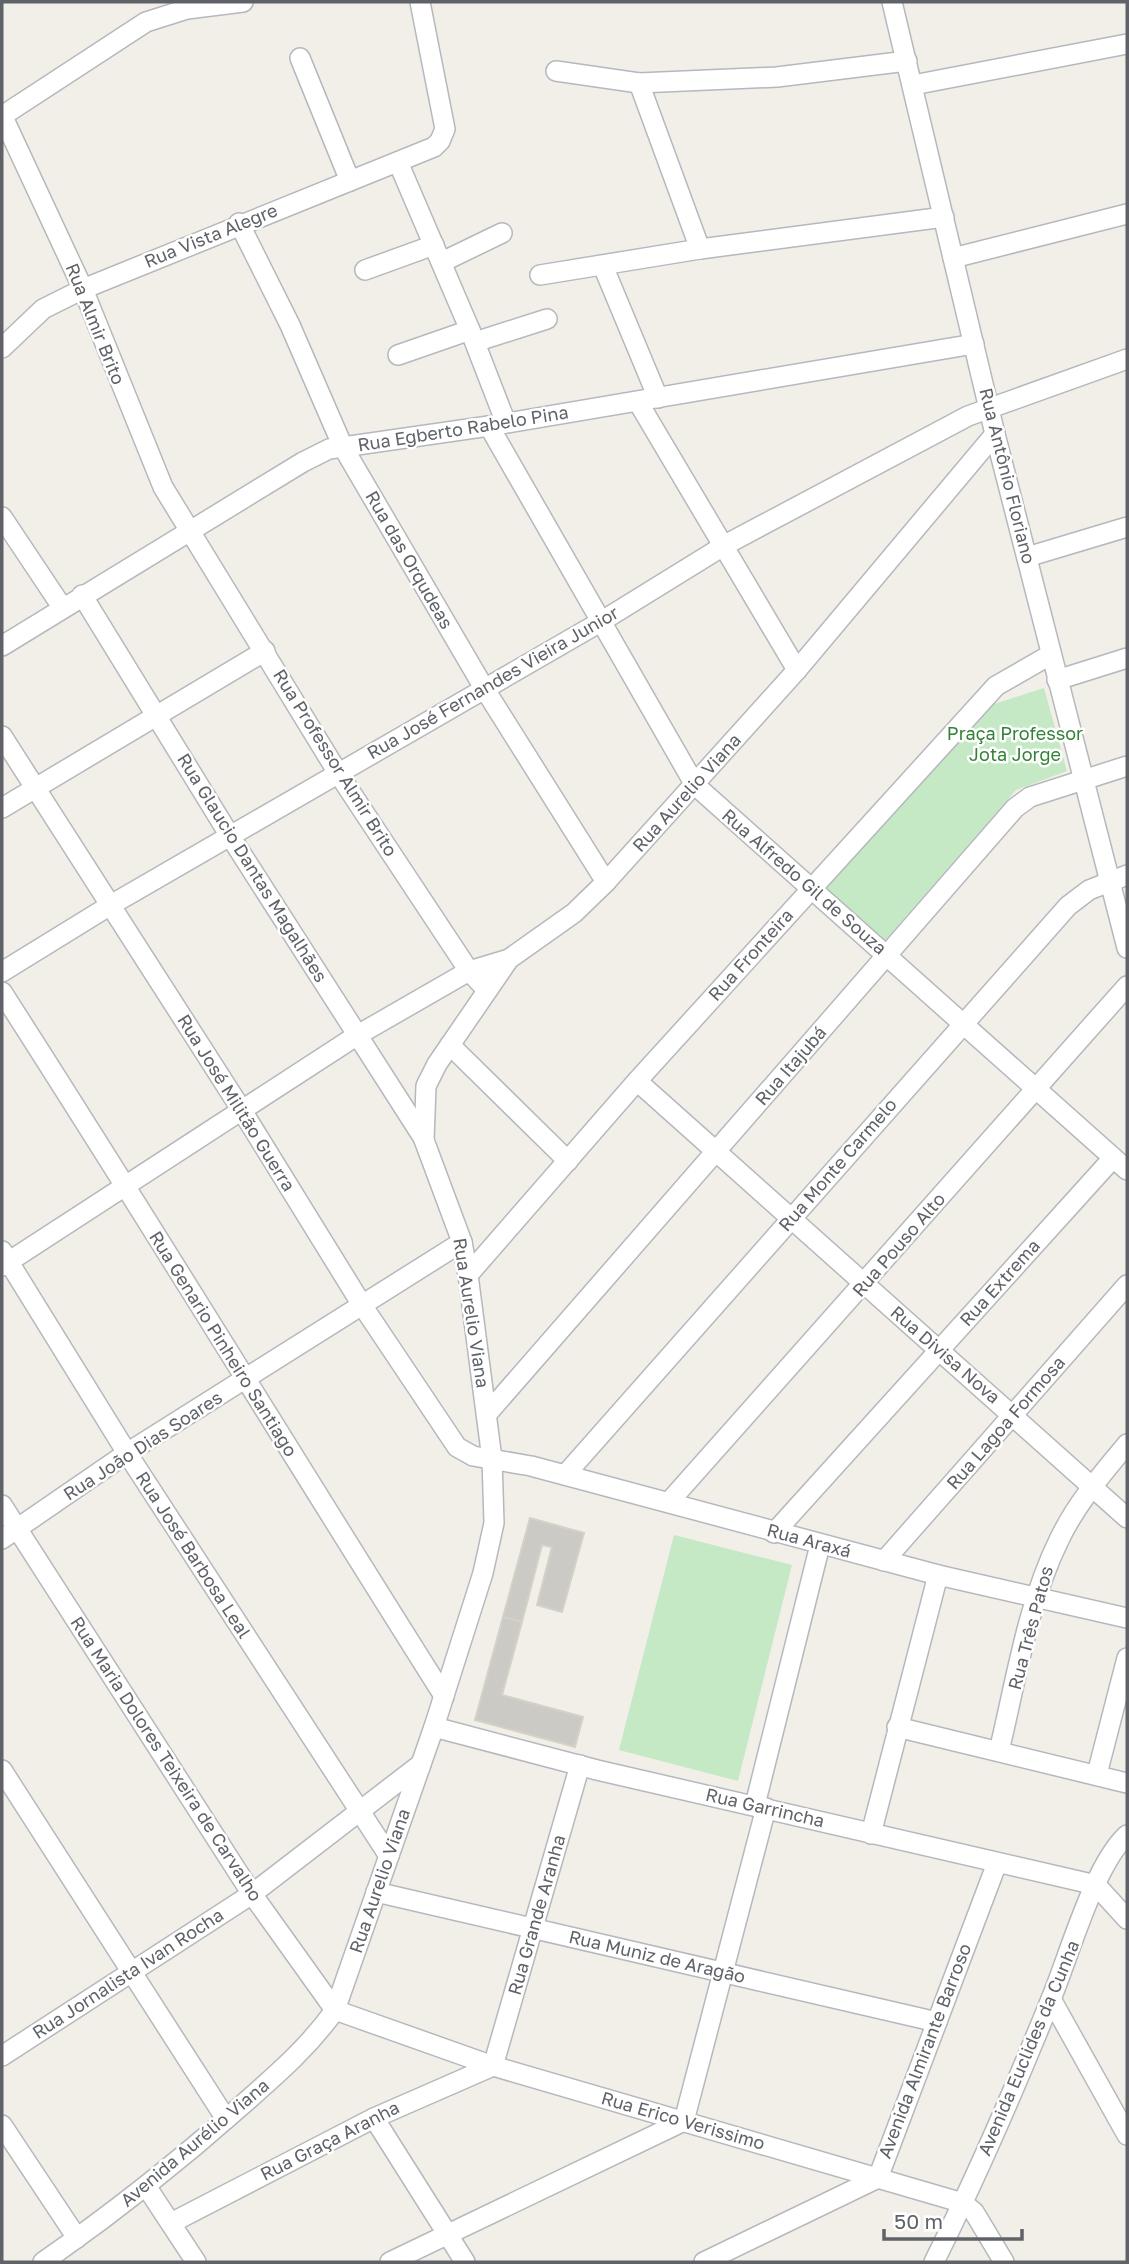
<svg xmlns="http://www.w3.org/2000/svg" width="1129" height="2264" viewBox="0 0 1129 2264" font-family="'Golos Text',sans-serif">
	<rect width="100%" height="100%" fill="#f1efe8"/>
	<!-- green -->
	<g fill="#c5e8c5">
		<polygon points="1044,688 1067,771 1016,790 885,940 825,887 994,704"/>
		<polygon points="674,1535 792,1565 738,1781 619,1750"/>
	</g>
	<!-- building -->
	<g fill="#cccac5" stroke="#d6d1c6" stroke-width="2">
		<polygon points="530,1518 584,1533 562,1612 537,1605 552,1547 542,1545 522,1622 503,1617"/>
		<polygon points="503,1617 522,1622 502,1695 583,1717 575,1747 475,1720"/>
	</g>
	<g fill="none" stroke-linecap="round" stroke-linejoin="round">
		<!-- minor casing -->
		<g stroke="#b5b8bc" stroke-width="22">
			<g id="minor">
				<polyline points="892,2 995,434 1127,948"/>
				<polyline points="300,58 350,181"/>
				<polyline points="556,71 639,83 777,77 907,61"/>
				<polyline points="639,83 700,249"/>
				<polyline points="913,85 1127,44"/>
				<polyline points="2,115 83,289 163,487 338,773 469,971 486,989"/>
				<polyline points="2,116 146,22 187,9 243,2"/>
				<polyline points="398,162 470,330 506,423"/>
				<polyline points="239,223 290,325 343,447 484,688 606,882"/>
				<polyline points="953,258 1127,214"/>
				<polyline points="442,262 502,233"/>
				<polyline points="603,266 658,398"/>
				<polyline points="365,270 434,245"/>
				<polyline points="540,275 700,249 944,217"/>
				<polyline points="475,342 547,319"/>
				<polyline points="2,348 43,309 83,289 434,147 440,141 445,129 420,2"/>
				<polyline points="398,355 470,330"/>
				<polyline points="638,402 797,670"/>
				<polyline points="489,426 695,785 1127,1170"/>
				<polyline points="2,517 62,607"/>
				<polyline points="1027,557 1127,527"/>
				<polyline points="82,595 230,836 424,1139"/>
				<polyline points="2,646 303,462 329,449 343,447 489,426 974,344"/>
				<polyline points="1057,680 1127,658"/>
				<polyline points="2,736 241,1109 362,1305 457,1447 473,1456 531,1466 938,1575 1127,1618"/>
				<polyline points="2,808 265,651"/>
				<polyline points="2,972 109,906 602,621 725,545 968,416 1127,359"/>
				<path d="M2,992C152,1225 296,1462 444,1696"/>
				<polyline points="450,1045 568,1161"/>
				<polyline points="637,1081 1127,1518"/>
				<polyline points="2,1251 127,1453 389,1856"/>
				<polyline points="2,1266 356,1036 469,971 509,959"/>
				<polyline points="468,1275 637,1081 996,686 1050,655"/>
				<polyline points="487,1414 1015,808 1030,797 1127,766"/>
				<polyline points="565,1475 1068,906 1089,890 1127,875"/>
				<polyline points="669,1502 1127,986"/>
				<polyline points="2,1505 252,1894 335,2010"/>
				<polyline points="774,1533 1113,1158"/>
				<polyline points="2,1539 127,1453 462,1242"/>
				<polyline points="884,1561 1127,1285"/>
				<polyline points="434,1727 597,1770 1096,1885"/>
				<polyline points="897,1727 1127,1783"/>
				<path d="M999,1751C1016,1681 1027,1605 1059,1540C1076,1504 1102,1474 1127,1444"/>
				<polyline points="2,1770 226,2119"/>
				<polyline points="1097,1774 1127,1658"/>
				<polyline points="755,1805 820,1545"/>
				<polyline points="871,1834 938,1575"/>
				<polyline points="1096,1885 1127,1919"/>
				<polyline points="376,1892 937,2022"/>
				<polyline points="1051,1999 1127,2135"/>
				<polyline points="335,2010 493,2066 963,2203 974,2212 1004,2262"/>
				<polyline points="2,2056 252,1894 421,1764"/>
				<polyline points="374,2118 465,2262"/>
				<polyline points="2,2125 77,2238"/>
				<polyline points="146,2186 196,2262"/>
				<polyline points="171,2223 374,2118 493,2066 580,1765"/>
				<path d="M43,2262C112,2214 178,2162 241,2106C275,2076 308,2048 335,2010L434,1727L483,1573L494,1523L492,1459L468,1275L462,1242L424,1140L426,1086L437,1064L509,959L574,913L606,882L797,670L995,434"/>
				<polyline points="390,2262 684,2121 766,1808"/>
				<polyline points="704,2262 878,2178 997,1863"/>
				<path d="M934,2262C977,2176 1015,2088 1051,1999C1069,1956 1094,1865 1127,1835"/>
			</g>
		</g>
		<!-- minor -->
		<use href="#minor" stroke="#fff" stroke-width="19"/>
	</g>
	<g text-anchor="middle" stroke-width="5" stroke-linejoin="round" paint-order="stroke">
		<!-- street labels -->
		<g font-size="18" fill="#5f6368" stroke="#fff">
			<text transform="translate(211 236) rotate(-22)" y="6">Rua Vista Alegre</text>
			<text transform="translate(95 324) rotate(68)" y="6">Rua Almir Brito</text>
			<text transform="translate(463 429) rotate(-9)" y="6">Rua Egberto Rabelo Pina</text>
			<text transform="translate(1007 476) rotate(76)" y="6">Rua Antônio Floriano</text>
			<text transform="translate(409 560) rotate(60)" y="6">Rua das Orqudeas</text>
			<text transform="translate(493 683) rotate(-30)" y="6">Rua José Fernandes Vieira Junior</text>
			<text transform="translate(335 763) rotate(58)" y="6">Rua Professor Almir Brito</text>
			<text transform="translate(687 793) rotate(-48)" y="6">Rua Aurelio Viana</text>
			<text transform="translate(252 868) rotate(58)" y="6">Rua Glaucio Dantas Magalhães</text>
			<text transform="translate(804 882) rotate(41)" y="6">Rua Alfredo Gil de Souza</text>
			<text transform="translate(751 955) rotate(-48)" y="6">Rua Fronteira</text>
			<text transform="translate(791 1066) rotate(-49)" y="6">Rua Itajubá</text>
			<text transform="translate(236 1103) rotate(58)" y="6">Rua José Militão Guerra</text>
			<text transform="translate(838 1165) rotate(-49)" y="6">Rua Monte Carmelo</text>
			<text transform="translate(899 1245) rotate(-49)" y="6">Rua Pouso Alto</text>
			<text transform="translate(1000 1283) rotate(-48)" y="6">Rua Extrema</text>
			<text transform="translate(471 1313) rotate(81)" y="6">Rua Aurelio Viana</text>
			<text transform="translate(223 1344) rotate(58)" y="6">Rua Genario Pinheiro Santiago</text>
			<text transform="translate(945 1355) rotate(41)" y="6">Rua Divisa Nova</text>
			<text transform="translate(1006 1423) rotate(-49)" y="6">Rua Lagoa Formosa</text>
			<text transform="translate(143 1446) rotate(-33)" y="6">Rua João Dias Soares</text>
			<text transform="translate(809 1541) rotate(15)" y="6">Rua Araxá</text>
			<text transform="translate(193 1555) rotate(57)" y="6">Rua José Barbosa Leal</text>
			<text transform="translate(1031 1628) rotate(-75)" y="6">Rua Três Patos</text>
			<text transform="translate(166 1759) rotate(57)" y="6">Rua Maria Dolores Teixeira de Carvalho</text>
			<text transform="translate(765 1808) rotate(13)" y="6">Rua Garrincha</text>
			<text transform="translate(380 1881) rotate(-71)" y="6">Rua Aurelio Viana</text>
			<text transform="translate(537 1915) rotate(-74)" y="6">Rua Grande Aranha</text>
			<text transform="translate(657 1957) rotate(13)" y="6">Rua Muniz de Aragão</text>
			<text transform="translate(128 1974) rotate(-33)" y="6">Rua Jornalista Ivan Rocha</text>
			<text transform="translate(1029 2048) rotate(-67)" y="6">Avenida Euclides da Cunha</text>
			<text transform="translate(925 2051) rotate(-69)" y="6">Avenida Almirante Barroso</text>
			<text transform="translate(683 2121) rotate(16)" y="6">Rua Erico Verissimo</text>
			<text transform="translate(330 2141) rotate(-27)" y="6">Rua Graça Aranha</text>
			<text transform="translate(195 2143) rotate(-40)" y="6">Avenida Aurélio Viana</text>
		</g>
		<!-- park labels -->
		<g font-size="18" fill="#348238" stroke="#fff">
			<text x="1015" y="740">Praça Professor<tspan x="1015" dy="21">Jota Jorge</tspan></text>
		</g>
	</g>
	<!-- border -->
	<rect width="1129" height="2264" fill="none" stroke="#5f6368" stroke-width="7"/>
	<!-- scale -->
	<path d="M884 2229v10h138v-10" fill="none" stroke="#5f6368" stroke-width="3.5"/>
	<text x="894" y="2229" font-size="21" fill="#5f6368" stroke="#ffffff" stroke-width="5" paint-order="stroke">50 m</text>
</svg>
